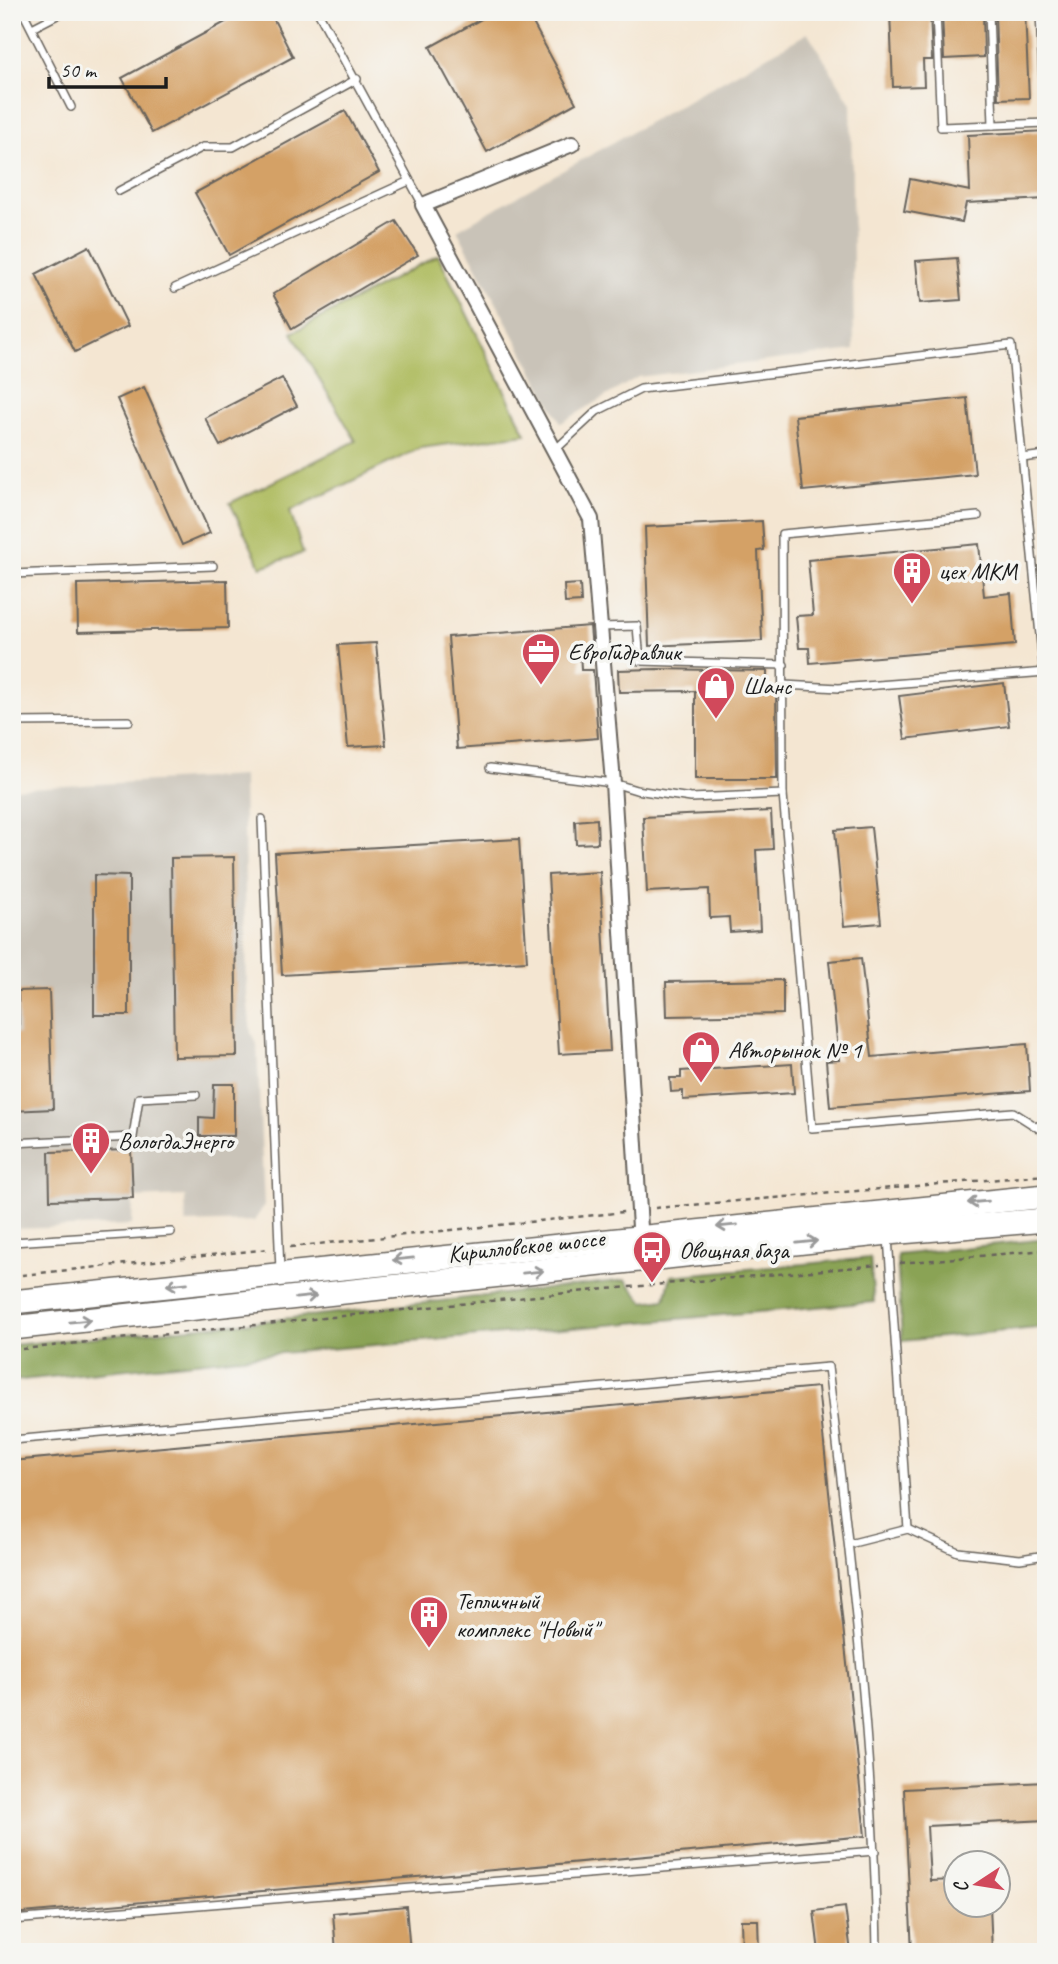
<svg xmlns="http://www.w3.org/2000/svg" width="1058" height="1964" viewBox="0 0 1058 1964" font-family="Caveat,sans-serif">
	<rect width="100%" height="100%" fill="#f6f6f2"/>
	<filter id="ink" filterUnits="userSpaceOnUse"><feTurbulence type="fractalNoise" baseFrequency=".0143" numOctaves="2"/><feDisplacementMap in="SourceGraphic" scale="14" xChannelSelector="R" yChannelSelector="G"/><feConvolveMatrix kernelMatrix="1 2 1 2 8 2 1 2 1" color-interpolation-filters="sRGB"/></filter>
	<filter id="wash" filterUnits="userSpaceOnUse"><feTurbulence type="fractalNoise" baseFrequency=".00686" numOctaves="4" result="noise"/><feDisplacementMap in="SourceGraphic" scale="28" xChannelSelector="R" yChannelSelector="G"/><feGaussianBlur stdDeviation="1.57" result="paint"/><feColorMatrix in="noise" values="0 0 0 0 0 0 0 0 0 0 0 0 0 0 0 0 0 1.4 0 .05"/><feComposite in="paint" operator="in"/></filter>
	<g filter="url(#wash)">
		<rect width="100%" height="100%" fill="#f4e6d2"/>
		<!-- industrial -->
		<g fill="#c9c3b8">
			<polygon points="808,33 851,104 854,350 638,377 561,423 457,230"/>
			<polygon points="243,776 247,996 251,1033 257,1044 264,1206 254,1221 186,1223 185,1196 133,1198 132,1225 12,1229 12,789"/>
		</g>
		<!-- green -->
		<polygon fill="#aebb5e" stroke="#656c3d" stroke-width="2" points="438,255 526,434 420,448 290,511 303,553 261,567 230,503 356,441 292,333"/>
		<!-- forest -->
		<g fill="#8aa355" stroke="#536038" stroke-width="2">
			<polygon points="1046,1239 1046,1327 902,1341 897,1255"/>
			<polygon points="870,1258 874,1302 282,1353 12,1381 12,1345 274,1320 626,1280 644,1302 665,1299 671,1276"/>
		</g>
		<g id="blocks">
			<!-- building -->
			<g fill="#d4a166">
				<polygon points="244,12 270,12 293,57 152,133 122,78"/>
				<polygon points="494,12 527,12 576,103 487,152 430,47"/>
				<polygon points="890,12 930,12 932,60 923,60 924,86 893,87"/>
				<polygon points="942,12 983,12 984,57 944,59"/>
				<polygon points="995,12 1025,12 1029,98 998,99"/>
				<polygon points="345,111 379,172 229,255 195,193"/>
				<polygon points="1046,131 1046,199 966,203 962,222 904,211 910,179 970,191 968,135"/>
				<polygon points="396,221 418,255 292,329 273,294"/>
				<polygon points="89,246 128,326 75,352 36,274"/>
				<polygon points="957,258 961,300 920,303 916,261"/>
				<polygon points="282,378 297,406 220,446 205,418"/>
				<polygon points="144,387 210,533 182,545 117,399"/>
				<polygon points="967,398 975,474 803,491 795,416"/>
				<polygon points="762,521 764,550 758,551 762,641 649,646 645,527"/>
				<polygon points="979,544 984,596 1011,593 1015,645 810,663 809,648 799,648 796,616 813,615 808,560"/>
				<polygon points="227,580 228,628 78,632 77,584"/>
				<polygon points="580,584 581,602 565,603 564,585"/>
				<polygon points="590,626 592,649 580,649 581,670 593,670 598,738 457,749 448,637"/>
				<polygon points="376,643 386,745 348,747 338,645"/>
				<polygon points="657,669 767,671 767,688 776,688 777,779 695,779 695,691 619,692 618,670"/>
				<polygon points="1004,683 1009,726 905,739 899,696"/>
				<polygon points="771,811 773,849 756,850 760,930 730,932 729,917 710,918 709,889 647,892 643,817"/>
				<polygon points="597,819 598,843 576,844 575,821"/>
				<polygon points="871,827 881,923 844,926 835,830"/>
				<polygon points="519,839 527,961 282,975 275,853"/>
				<polygon points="234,857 237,1056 174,1057 171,858"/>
				<polygon points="600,872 610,1051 559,1054 548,875"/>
				<polygon points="94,875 129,876 129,1015 94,1015"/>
				<polygon points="861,958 872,1057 1027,1044 1030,1091 830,1107 826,1061 839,1060 829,961"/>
				<polygon points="783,980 783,1014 667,1016 666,982"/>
				<polygon points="49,990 53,1109 12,1111 12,1034 19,1034 18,991"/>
				<polygon points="792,1064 794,1093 683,1100 683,1091 671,1092 670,1078 681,1078 681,1071"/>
				<polygon points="214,1084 234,1084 234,1136 199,1136 199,1117 213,1118"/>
				<polygon points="131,1150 133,1198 50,1200 49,1152"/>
				<polygon points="818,1387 865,1836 12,1914 12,1461"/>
				<polygon points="1046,1782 1046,1820 927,1826 930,1881 956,1880 956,1905 990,1905 992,1952 912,1952 904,1789"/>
				<polygon points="406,1906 410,1952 336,1952 333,1913"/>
				<polygon points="845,1907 851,1952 819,1952 814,1911"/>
				<polygon points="741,1920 758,1920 759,1952 742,1952"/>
			</g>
		</g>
	</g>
	<g filter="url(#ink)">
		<use href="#blocks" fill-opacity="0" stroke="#68635c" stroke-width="2"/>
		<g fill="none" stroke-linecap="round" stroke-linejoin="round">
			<!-- service casing -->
			<g stroke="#68635c" stroke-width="10">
				<g id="service">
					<polyline points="23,12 71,107"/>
					<polyline points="318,12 423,205"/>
					<polyline points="936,12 941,127 1046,123"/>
					<polyline points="989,12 993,125"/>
					<polyline points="1040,12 1045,123"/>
					<polyline points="32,28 63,12"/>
					<polyline points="119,191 203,147 233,147 357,79"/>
					<polyline points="175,288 409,181"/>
					<polyline points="554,451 597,411 641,389 1011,345 1046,695"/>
					<polyline points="1022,458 1046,455"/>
					<polyline points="978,516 782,534 783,794 812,1128 1013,1112 1046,1133"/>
					<polyline points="12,574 213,566"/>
					<polyline points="600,627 637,626 640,661 784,665"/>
					<polyline points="784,685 839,688 1046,672"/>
					<polyline points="12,722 129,721"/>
					<polyline points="490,768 613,783 636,790 691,798 783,794"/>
					<polyline points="262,819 280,1271"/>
					<polyline points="12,1143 133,1137 139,1098 196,1095"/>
					<polyline points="888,1237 908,1529"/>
					<polyline points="12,1242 171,1232"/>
					<path d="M12,1440L828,1367C851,1561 874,1756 877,1952"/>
					<polyline points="849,1544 908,1529 958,1552 1020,1559 1046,1555"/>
					<polyline points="12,1920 875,1851"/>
				</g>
			</g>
			<!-- minor casing -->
			<g stroke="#68635c" stroke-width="18">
				<polyline id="minor" points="572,144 423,205 591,519 613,783 641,1244"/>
			</g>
			<!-- primary casing -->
			<g stroke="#68635c" stroke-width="26">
				<g id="primary">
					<polyline points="12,1302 1046,1196"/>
					<polyline points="12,1328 888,1233 1046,1220"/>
				</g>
			</g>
			<!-- path -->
			<g stroke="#68635c" stroke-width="2.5" stroke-dasharray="5 5" stroke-linecap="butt">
				<polyline points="655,1208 1046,1175"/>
				<polyline points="290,1247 624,1212"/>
				<polyline points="900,1263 1046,1250"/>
				<polyline points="12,1276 269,1249"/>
				<polyline points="12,1350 596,1290 880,1265"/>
			</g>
			<!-- service -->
			<use href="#service" stroke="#fff" stroke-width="7"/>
			<!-- minor -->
			<use href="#minor" stroke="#fff" stroke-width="14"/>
			<!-- primary -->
			<use href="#primary" stroke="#fff" stroke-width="23"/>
		</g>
		<!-- one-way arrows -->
		<defs><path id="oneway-shaft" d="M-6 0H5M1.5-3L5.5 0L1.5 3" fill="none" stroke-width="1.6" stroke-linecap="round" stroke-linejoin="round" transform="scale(1.75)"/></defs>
		<g stroke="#999">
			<use href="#oneway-shaft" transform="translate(978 1202) rotate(175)"/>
			<use href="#oneway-shaft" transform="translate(727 1226) rotate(174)"/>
			<use href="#oneway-shaft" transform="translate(807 1242) rotate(-6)"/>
			<use href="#oneway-shaft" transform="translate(403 1259) rotate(174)"/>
			<use href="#oneway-shaft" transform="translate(533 1272) rotate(-6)"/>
			<use href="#oneway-shaft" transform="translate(177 1284) rotate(174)"/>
			<use href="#oneway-shaft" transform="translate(306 1297) rotate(-6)"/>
			<use href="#oneway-shaft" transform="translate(80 1321) rotate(-6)"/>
		</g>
	</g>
	<!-- icons -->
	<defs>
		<g id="building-pin" transform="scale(2.0125)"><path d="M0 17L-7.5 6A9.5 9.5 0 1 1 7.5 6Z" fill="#d1495b" stroke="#f6f6f2"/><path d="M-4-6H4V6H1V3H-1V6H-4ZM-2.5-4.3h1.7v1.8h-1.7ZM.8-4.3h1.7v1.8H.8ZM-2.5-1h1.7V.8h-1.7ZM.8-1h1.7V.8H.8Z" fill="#fff"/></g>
		<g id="office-pin" transform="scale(2.0125)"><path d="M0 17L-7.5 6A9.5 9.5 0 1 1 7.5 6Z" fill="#d1495b" stroke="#f6f6f2"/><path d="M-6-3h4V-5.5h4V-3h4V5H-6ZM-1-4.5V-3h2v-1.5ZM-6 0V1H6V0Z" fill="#fff"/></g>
		<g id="shop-pin" transform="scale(2.0125)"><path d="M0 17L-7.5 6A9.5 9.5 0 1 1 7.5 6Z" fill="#d1495b" stroke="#f6f6f2"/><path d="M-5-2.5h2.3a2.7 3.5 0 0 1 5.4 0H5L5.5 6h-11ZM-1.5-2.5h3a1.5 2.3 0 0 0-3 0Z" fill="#fff"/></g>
		<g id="bus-pin" transform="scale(2.0125)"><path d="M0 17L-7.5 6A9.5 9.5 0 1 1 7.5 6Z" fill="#d1495b" stroke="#f6f6f2"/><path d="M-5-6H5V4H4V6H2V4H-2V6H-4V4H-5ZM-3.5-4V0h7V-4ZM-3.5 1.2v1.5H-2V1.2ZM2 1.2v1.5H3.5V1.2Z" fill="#fff"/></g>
	</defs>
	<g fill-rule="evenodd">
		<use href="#building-pin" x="912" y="571"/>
		<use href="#office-pin" x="541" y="652"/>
		<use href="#shop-pin" x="716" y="686"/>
		<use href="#shop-pin" x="701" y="1050"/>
		<use href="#building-pin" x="91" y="1141"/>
		<use href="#bus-pin" x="652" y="1250"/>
		<use href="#building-pin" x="429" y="1615"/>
	</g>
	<g text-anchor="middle" stroke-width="7" stroke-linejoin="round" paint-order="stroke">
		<!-- poi labels -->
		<g font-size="24" fill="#1c1c1c" stroke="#f6f6f2" text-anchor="start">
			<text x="939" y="579">цех МКМ</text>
			<text x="568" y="660">ЕвроГидравлик</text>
			<text x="743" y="694">Шанс</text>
			<text x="728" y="1058">Авторынок № 1</text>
			<text x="118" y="1149">ВологдаЭнерго</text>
			<text x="679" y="1258">Овощная база</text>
			<text x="456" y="1609">Тепличный<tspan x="456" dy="28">комплекс "Новый"</tspan></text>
		</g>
		<!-- street labels -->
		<g font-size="24" fill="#1c1c1c" stroke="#f6f6f2">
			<text transform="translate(526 1246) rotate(-6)" y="8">Кирилловское шоссе</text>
		</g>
	</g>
	<!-- margin -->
	<rect width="1058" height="1964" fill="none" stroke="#f6f6f2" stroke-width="42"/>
	<!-- north arrow -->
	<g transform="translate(977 1884) rotate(258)"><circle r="33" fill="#f6f6f2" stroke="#9f9f9c" stroke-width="2"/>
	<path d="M0-5L12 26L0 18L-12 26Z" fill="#d1495b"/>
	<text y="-10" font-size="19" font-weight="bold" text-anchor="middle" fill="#1c1c1c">С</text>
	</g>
	<!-- scale -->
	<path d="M49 77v10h117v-10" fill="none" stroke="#1c1c1c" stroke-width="3.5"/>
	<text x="60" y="77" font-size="21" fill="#1c1c1c" stroke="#f6f6f2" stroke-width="5" paint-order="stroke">50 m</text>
</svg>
